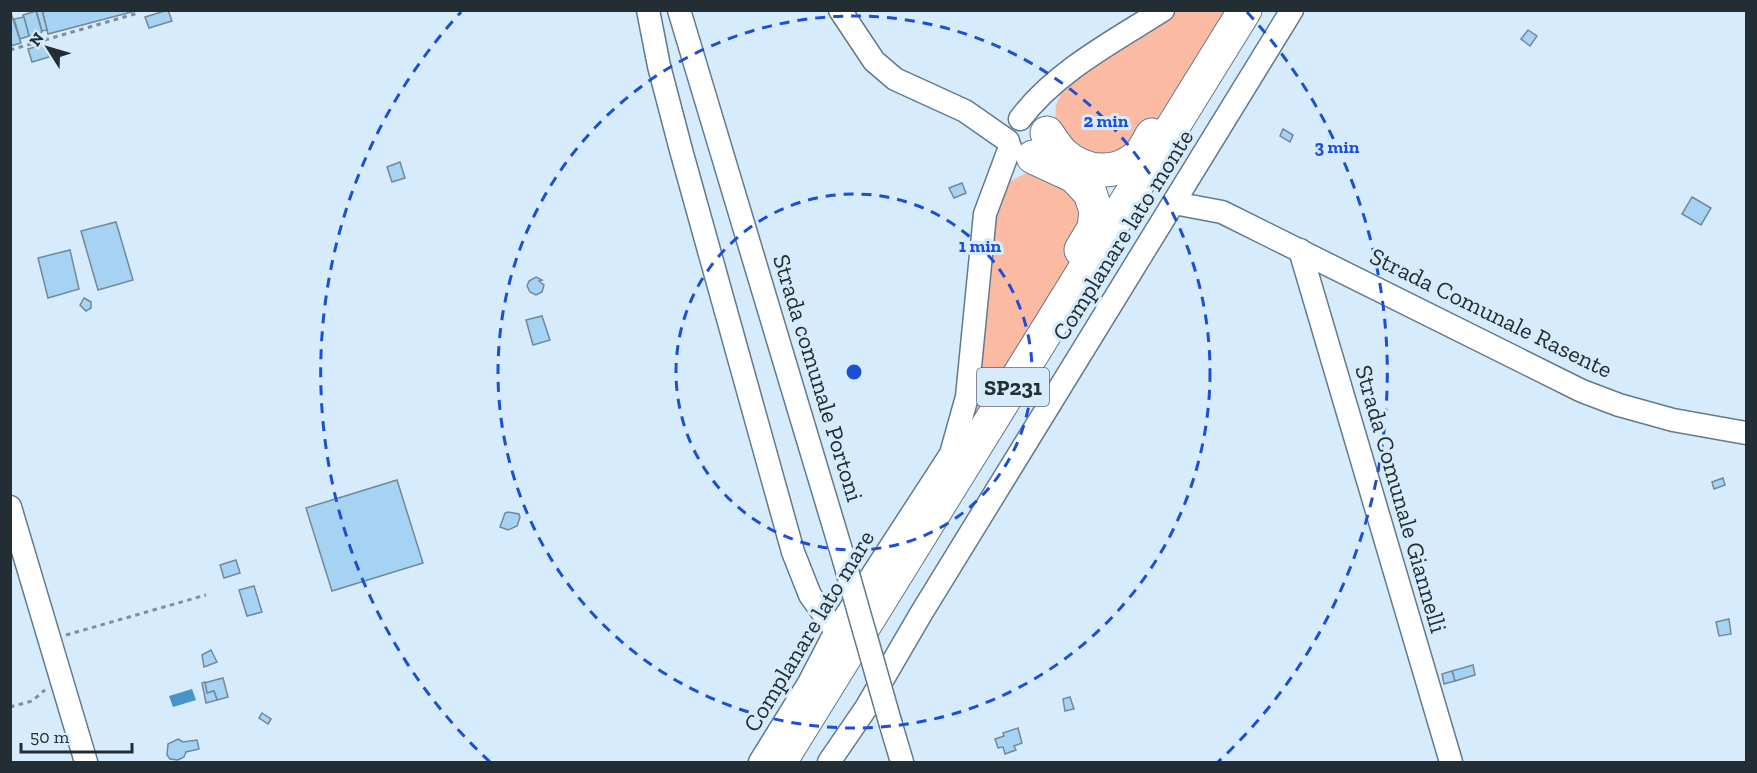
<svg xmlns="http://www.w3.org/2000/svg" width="1757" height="773" viewBox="0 0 1757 773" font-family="'Zilla Slab',serif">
	<rect width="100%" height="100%" fill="#d6ebfb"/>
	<!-- green -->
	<g fill="#fbbba3">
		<polygon points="1178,11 1227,11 1144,139 1128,155 1086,157 1055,125 1056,105 1066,83 1121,46"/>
		<path d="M1033,171L1085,198L1082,241L959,456L991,215C1002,188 1003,181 1033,171Z"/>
	</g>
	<!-- water -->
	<polygon fill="#4694c8" points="192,689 196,700 173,707 169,696"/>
	<!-- building -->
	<g fill="#a6d2f3" stroke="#72899b" stroke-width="1.5">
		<polygon points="10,10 21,43 10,46"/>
		<polygon points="42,10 139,10 48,34"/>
		<polygon points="42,10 47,30 42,31 36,10"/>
		<polygon points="168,10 172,21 149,28 145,17"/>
		<polygon points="36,11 42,32 29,36 23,15"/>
		<polygon points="24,17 29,36 20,39 14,19"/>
		<polygon points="1528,30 1537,36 1530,46 1521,39"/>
		<polygon points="45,44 49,57 32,62 28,49"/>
		<polygon points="1283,129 1293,135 1290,142 1280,136"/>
		<polygon points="400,162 405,178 392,182 387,167"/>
		<polygon points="962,183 966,193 954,198 949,188"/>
		<polygon points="1692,197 1711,208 1701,225 1682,214"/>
		<polygon points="116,222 133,280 98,290 81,231"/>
		<polygon points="70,250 79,289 48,298 38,258"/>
		<polygon points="536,277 542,280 539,281 544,285 542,292 536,295 530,292 527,286 529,281"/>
		<polygon points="84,298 91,302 91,308 86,311 80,305"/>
		<polygon points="542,316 550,340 533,345 526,320"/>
		<polygon points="1723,478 1725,485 1714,489 1712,482"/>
		<polygon points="397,480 423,563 332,591 306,508"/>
		<polygon points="508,512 519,514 520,517 517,526 508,530 500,527 505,513"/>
		<polygon points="236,560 240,573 224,578 220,565"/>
		<polygon points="254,586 262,612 247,616 239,590"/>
		<polygon points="1729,619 1731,634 1719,636 1716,622"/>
		<polygon points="211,650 217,662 204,667 202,655"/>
		<polygon points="1473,665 1475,675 1455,681 1452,671"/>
		<polygon points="1452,671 1455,681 1444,684 1442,674"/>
		<polygon points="223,678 228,697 217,700 214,691 207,693 204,683"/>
		<polygon points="205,682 207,693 214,691 217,700 206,703 202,683"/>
		<polygon points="1070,697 1074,709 1065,711 1063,699"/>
		<polygon points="262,713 271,719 268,724 259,718"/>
		<polygon points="1018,728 1022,743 1014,746 1016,750 1005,754 1003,747 998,748 995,739 1004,736 1003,733"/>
		<polygon points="178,739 183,742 197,740 199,749 186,752 184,757 178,760 170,759 167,755 168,744"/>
	</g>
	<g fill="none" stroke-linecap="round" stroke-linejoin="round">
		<!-- minor casing -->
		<g stroke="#637a8c" stroke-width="25">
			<g id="minor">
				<polyline points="648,10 659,66 681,150 793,552 810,595 836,631"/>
				<polyline points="679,10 844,560"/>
				<polyline points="840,10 874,61 895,79 965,111 1008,141"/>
				<path d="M1020,119C1055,72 1114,41 1163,10"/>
				<polyline points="1174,203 1222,212 1582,391 1619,405 1673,420 1746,433"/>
				<polyline points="1300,250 1451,762"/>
				<polyline points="10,507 86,762"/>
				<polyline points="891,725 902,762"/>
				<polyline points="760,762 809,683 836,631 951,454 967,397 985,214 1010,147"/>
				<polyline points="829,762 866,708 922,612 1292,10"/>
			</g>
		</g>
		<!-- highway casing -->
		<g stroke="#637a8c" stroke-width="35">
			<g id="highway">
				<path d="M1047,133C1052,140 1057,149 1064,155C1085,173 1114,176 1136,158C1143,153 1148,142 1152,135"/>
				<polyline points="1033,157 1074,176 1090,193 1096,211 1094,228 1081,250"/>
				<polyline points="780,762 1245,10"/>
			</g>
		</g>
		<!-- path -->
		<g stroke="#7f8e9a" stroke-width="3" stroke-dasharray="4.5 4.5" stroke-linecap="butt">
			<polyline points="10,50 138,13"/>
			<polyline points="66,635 206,595"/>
			<polyline points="10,707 32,701 45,690"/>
		</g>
		<!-- minor -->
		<use href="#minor" stroke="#fff" stroke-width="22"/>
		<!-- highway -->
		<use href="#highway" stroke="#fff" stroke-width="33"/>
		<!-- minor-bridge casing -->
		<g stroke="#637a8c" stroke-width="25" stroke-linecap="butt">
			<polyline id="minor-bridge" points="844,560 891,725"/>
		</g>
		<!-- minor-bridge -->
		<use href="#minor-bridge" stroke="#fff" stroke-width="22"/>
	</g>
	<!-- distance rings -->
	<g fill="none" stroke="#1d4ed8" stroke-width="3" stroke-dasharray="10 8">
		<circle cx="854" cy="372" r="178"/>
		<circle cx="854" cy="372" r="356"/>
		<path d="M490 762A533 533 0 0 1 461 12M1247 12A533 533 0 0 1 1218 762"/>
	</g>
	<g text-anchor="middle" stroke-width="6" stroke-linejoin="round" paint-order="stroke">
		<!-- shield labels -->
		<rect fill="#d6ebfb" stroke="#596670" stroke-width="1.5" x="977" y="368" width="72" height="38" rx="4.5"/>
		<g font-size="22" font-weight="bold" fill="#232d34">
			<text x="1013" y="395">SP231</text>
		</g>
		<!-- street labels -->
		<g font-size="24" fill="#232d34" stroke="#d6ebfb">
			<text transform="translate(1123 235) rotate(-58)" y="8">Complanare lato monte</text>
			<text transform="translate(1491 313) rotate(26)" y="8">Strada Comunale Rasente</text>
			<text transform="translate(818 378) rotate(73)" y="8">Strada comunale Portoni</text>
			<text transform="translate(1401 499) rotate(74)" y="8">Strada Comunale Giannelli</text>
			<text transform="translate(809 631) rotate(-59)" y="8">Complanare lato mare</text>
		</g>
	</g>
	<circle cx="854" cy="372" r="9" fill="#1d4ed8" stroke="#d6ebfb" stroke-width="3"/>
	<g font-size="18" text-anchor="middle" font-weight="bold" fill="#1d4ed8" stroke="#d6ebfb" stroke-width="6" stroke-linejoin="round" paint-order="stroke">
		<text x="1106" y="127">2 min</text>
		<text x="1337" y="153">3 min</text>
		<text x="980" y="252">1 min</text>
	</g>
	<!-- border -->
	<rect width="1757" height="773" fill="none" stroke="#232d34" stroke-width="24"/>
	<!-- north arrow -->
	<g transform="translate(48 48) rotate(307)" stroke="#d6ebfb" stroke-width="4.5" paint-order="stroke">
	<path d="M0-4.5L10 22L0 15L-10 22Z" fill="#232d34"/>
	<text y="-9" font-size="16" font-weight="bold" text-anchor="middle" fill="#232d34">N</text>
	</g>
	<!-- scale -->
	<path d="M21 743v9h111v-9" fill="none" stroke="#232d34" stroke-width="3"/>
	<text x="30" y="743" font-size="18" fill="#232d34" stroke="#d6ebfb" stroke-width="4.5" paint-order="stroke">50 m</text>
</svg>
